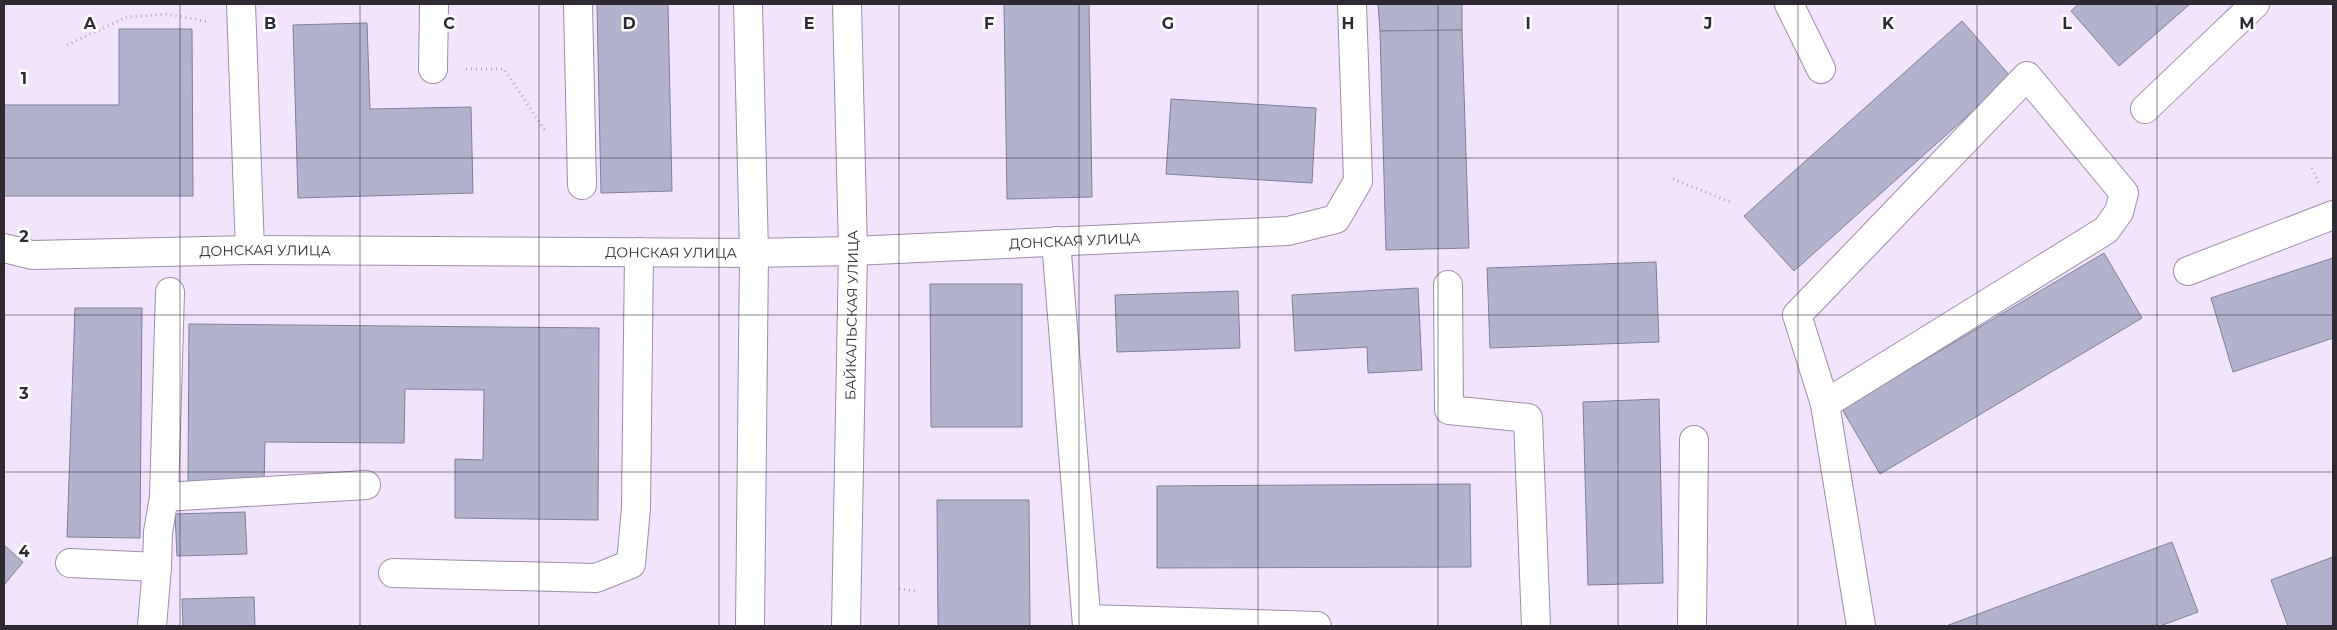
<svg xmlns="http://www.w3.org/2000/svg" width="2337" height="630" viewBox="0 0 2337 630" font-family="Montserrat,sans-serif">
	<rect width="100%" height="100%" fill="#f3e4fe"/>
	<!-- building -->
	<g fill="#b2b2cd" stroke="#7f7f98">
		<polygon points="597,4 668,4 672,191 601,193"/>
		<polygon points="1004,4 1089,4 1092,197 1007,199"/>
		<polygon points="1378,4 1462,4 1462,30 1380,31"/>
		<polygon points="2079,4 2190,4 2119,66 2071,11"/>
		<polygon points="1962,21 2011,77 1794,271 1744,216"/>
		<polygon points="367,23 370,109 471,107 473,193 298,198 293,25"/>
		<polygon points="119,29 192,29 193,196 4,196 4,105 119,105"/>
		<polygon points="1462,30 1469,248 1386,250 1380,31"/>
		<polygon points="1171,99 1316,108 1312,183 1166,174"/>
		<polygon points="2104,253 2142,318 1880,474 1842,409"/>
		<polygon points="2333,258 2333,338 2233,372 2211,298"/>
		<polygon points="1656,262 1659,342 1490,348 1487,268"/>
		<polygon points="930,284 1022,284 1022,427 931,427"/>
		<polygon points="1418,288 1422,370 1368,373 1367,347 1295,351 1292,295"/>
		<polygon points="1238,291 1240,348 1117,352 1115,295"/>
		<polygon points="75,308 142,308 140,538 67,537"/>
		<polygon points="189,324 599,328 598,520 455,518 455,459 483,460 484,390 405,389 404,443 265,442 264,484 188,484"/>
		<polygon points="1659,399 1663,583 1588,585 1583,402"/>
		<polygon points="1470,484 1471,567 1157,568 1157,486"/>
		<polygon points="937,500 1029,500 1030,626 938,626"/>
		<polygon points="245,512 247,554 177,556 175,514"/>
		<polygon points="2172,542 2198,612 2160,626 1946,626"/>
		<polygon points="4,545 23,562 4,585"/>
		<polygon points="2333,557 2333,626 2288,626 2271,580"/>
		<polygon points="254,597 255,626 183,626 182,599"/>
	</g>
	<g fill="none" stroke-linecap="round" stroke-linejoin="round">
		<!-- minor casing -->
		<g stroke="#9c8ea6" stroke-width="30">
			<g id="minor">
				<polyline points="241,4 250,250"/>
				<polyline points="578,4 582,185"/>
				<polyline points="1789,4 1821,69"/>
				<polyline points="433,69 434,4"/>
				<polygon points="2027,76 2124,193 2119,212 2106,230 1825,404 1797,315"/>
				<polyline points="2145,109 2255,4"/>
				<polyline points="1056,241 1087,626"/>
				<path id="s1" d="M4,248L32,255L250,250L754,253L853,251L1288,231L1336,219L1358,181L1352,4"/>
				<polyline points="2188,271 2333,215"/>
				<polyline points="1448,285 1449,410 1528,418 1536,626"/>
				<polyline points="170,292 164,497 366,485"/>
				<polyline points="1825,404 1861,626"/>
				<polyline points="70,563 157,567 158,532 164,497"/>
				<polyline points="393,573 596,578 631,564 636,508 639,252"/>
				<polyline points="1087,619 1317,626"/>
				<polyline points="152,626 157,567"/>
				<polyline points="1692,626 1694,440"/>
			</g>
		</g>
		<!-- major casing -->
		<g stroke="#9c8ea6" stroke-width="30">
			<g id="major">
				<polyline points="748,4 754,253 750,626"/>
				<path id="s2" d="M846,626L853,251L847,4"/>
			</g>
		</g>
		<!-- path -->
		<g stroke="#b2a6ba" stroke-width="3" stroke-dasharray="1 4" stroke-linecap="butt">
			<polyline points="67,45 127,17 167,14 209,22"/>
			<polyline points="466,69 504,69 546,132"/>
			<polyline points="2312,168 2320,186"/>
			<polyline points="1673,179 1730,202"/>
			<polyline points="899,589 915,591"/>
		</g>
		<!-- minor -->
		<use href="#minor" stroke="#fff" stroke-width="28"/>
		<!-- major -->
		<use href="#major" stroke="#fff" stroke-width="28"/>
	</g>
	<!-- grid -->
	<path fill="none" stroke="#2f2933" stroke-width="1" stroke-opacity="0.55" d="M180,4V626M360,4V626M539,4V626M719,4V626M899,4V626M1079,4V626M1258,4V626M1438,4V626M1618,4V626M1798,4V626M1977,4V626M2157,4V626M4,158H2333M4,315H2333M4,472H2333"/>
	<g text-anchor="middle" stroke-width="5" stroke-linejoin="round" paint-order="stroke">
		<!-- street labels -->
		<g font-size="14" fill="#2f2933" stroke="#fff">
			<text dy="5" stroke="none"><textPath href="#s1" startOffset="1072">ДОНСКАЯ УЛИЦА</textPath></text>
			<text dy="5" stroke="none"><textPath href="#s1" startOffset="262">ДОНСКАЯ УЛИЦА</textPath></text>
			<text dy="5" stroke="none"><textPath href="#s1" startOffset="668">ДОНСКАЯ УЛИЦА</textPath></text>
			<text dy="5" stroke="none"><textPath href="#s2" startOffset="311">БАЙКАЛЬСКАЯ УЛИЦА</textPath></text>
		</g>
	</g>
	<g font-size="16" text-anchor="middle" font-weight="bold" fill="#2f2933" stroke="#fff" stroke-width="5" stroke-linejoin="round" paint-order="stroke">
		<text x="90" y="29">A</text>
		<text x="270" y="29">B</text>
		<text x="449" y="29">C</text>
		<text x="629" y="29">D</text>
		<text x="809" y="29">E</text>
		<text x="989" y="29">F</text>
		<text x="1168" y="29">G</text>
		<text x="1348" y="29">H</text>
		<text x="1528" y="29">I</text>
		<text x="1708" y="29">J</text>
		<text x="1888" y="29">K</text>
		<text x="2067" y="29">L</text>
		<text x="2247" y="29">M</text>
		<text x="24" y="84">1</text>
		<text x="24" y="242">2</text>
		<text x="24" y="399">3</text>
		<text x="24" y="557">4</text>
	</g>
	<!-- border -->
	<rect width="2337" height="630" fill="none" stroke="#2f2933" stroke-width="10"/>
</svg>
